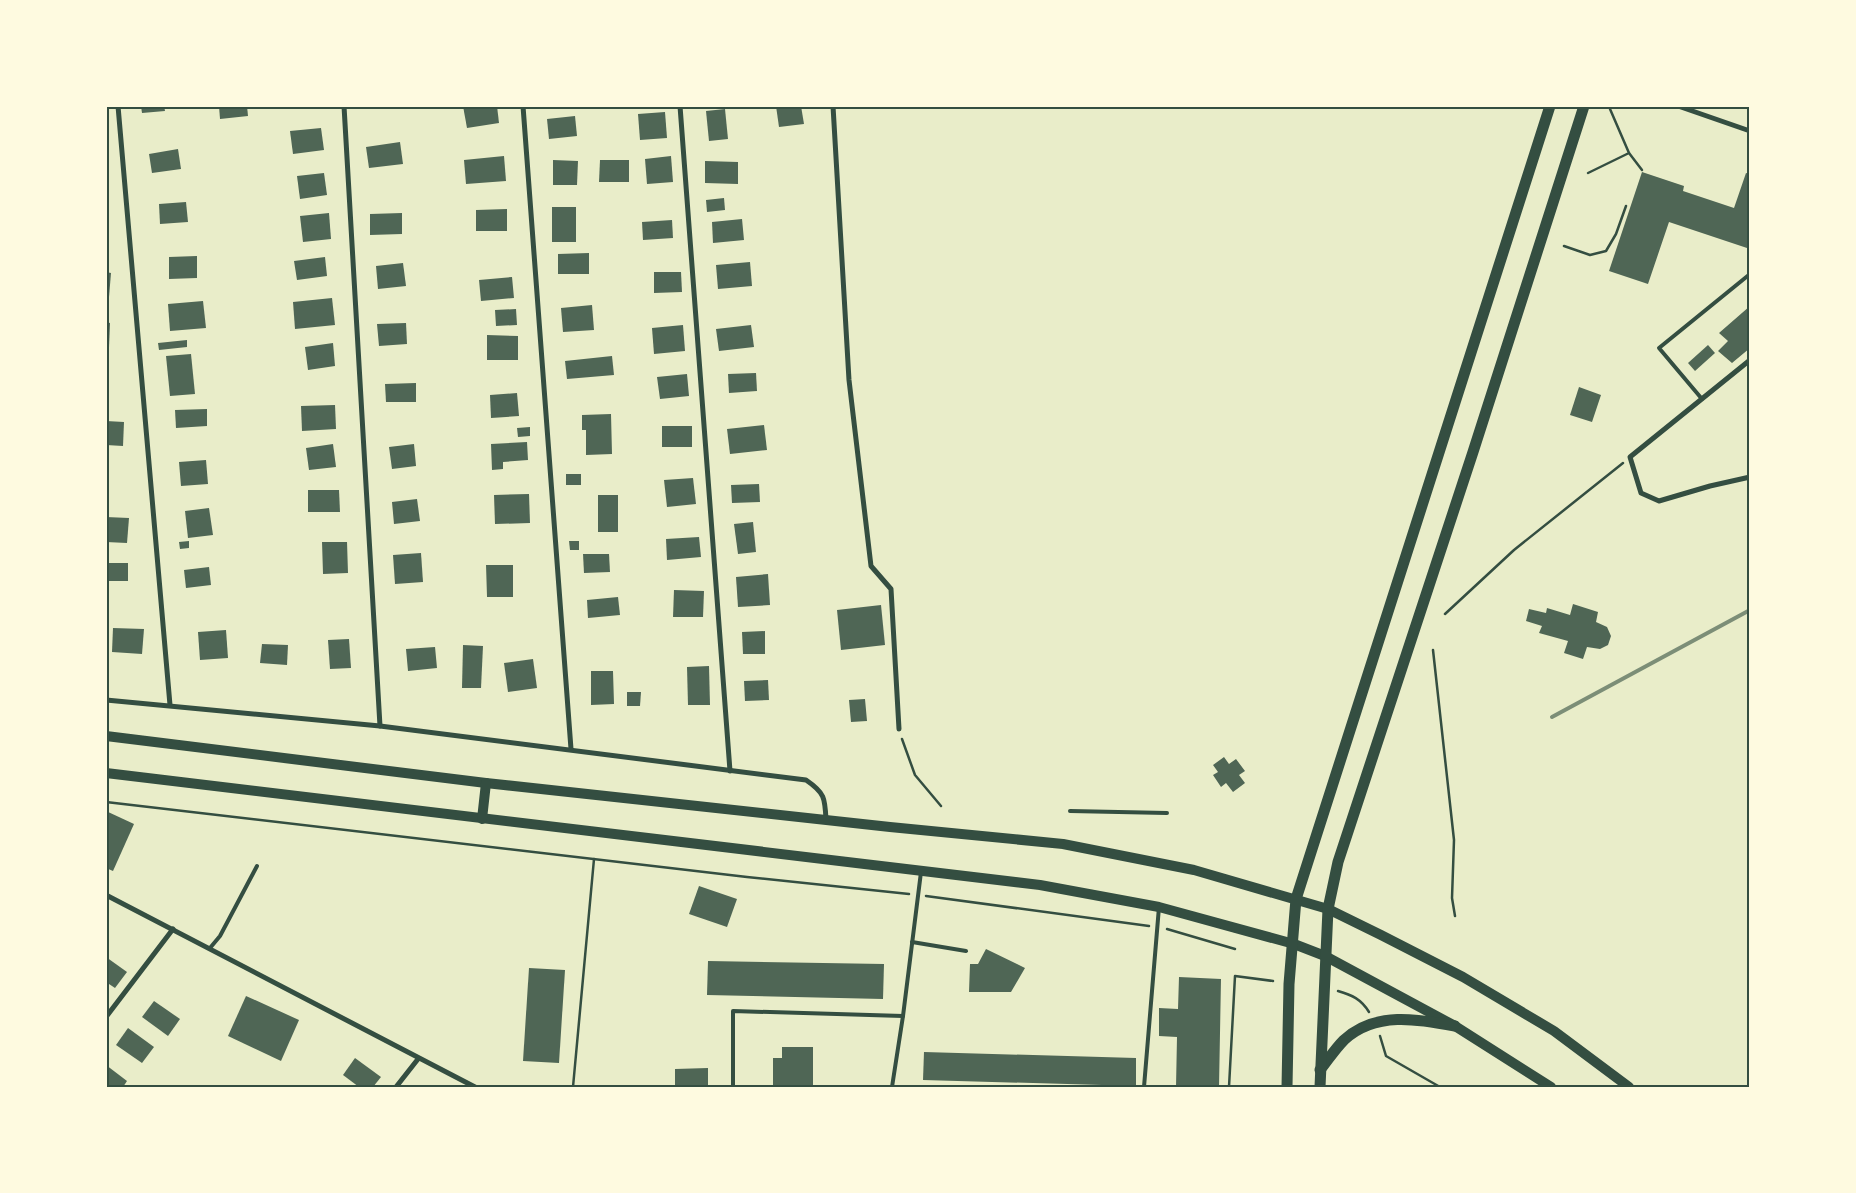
<svg xmlns="http://www.w3.org/2000/svg" width="1856" height="1193" viewBox="0 0 1856 1193" font-family="Montserrat,sans-serif">
	<rect width="100%" height="100%" fill="#e9edc9"/>
	<!-- building -->
	<g fill="#4f6655">
		<polygon points="141,106 164,106 165,111 142,113"/>
		<polygon points="219,106 247,106 248,116 220,119"/>
		<polygon points="463,106 497,106 499,123 467,128"/>
		<polygon points="776,106 801,106 804,124 779,127"/>
		<polygon points="725,109 728,139 709,141 706,111"/>
		<polygon points="665,112 667,138 640,140 638,114"/>
		<polygon points="575,116 577,136 549,139 547,119"/>
		<polygon points="321,128 324,150 293,154 290,131"/>
		<polygon points="400,142 403,164 369,168 366,147"/>
		<polygon points="178,149 181,169 152,173 149,154"/>
		<polygon points="504,156 506,181 466,184 464,160"/>
		<polygon points="671,156 673,182 647,184 645,159"/>
		<polygon points="553,160 578,161 577,185 553,185"/>
		<polygon points="600,160 629,160 629,182 599,182"/>
		<polygon points="705,161 738,162 738,184 705,183"/>
		<polygon points="1642,172 1684,186 1683,191 1734,208 1746,173 1750,174 1750,249 1669,222 1648,284 1609,271"/>
		<polygon points="324,173 327,195 300,199 297,176"/>
		<polygon points="724,198 725,210 707,212 706,200"/>
		<polygon points="186,202 188,222 160,224 159,204"/>
		<rect x="552" y="207" width="24" height="35"/>
		<polygon points="507,209 507,231 476,231 476,210"/>
		<polygon points="329,213 331,239 303,242 300,216"/>
		<polygon points="402,213 402,234 370,235 370,214"/>
		<polygon points="742,219 744,240 713,243 712,222"/>
		<polygon points="672,220 673,238 643,240 642,222"/>
		<polygon points="589,253 589,274 558,274 558,254"/>
		<polygon points="197,256 197,278 169,279 169,257"/>
		<polygon points="325,257 327,276 297,280 294,261"/>
		<polygon points="750,262 752,286 718,289 716,265"/>
		<polygon points="403,263 406,286 378,289 376,266"/>
		<polygon points="106,272 111,273 109,297 106,297"/>
		<polygon points="654,272 681,272 682,292 654,293"/>
		<polygon points="512,277 514,298 481,301 479,280"/>
		<polygon points="332,298 335,325 295,329 293,302"/>
		<polygon points="203,301 206,328 170,331 168,304"/>
		<polygon points="592,305 594,330 563,332 561,308"/>
		<polygon points="1750,306 1750,348 1732,363 1718,351 1728,341 1719,333"/>
		<polygon points="516,309 517,325 496,326 495,310"/>
		<polygon points="106,322 110,323 109,347 106,347"/>
		<polygon points="406,323 407,344 379,346 377,324"/>
		<polygon points="683,325 685,351 654,354 652,328"/>
		<polygon points="751,325 754,347 719,351 716,329"/>
		<polygon points="487,335 518,336 518,360 487,360"/>
		<polygon points="187,340 187,347 159,350 158,343"/>
		<polygon points="333,343 335,366 308,370 305,347"/>
		<polygon points="1708,345 1715,353 1695,371 1688,363"/>
		<polygon points="191,354 195,394 170,396 166,356"/>
		<polygon points="612,356 614,375 567,379 565,361"/>
		<polygon points="756,373 757,391 729,393 728,374"/>
		<polygon points="687,374 689,396 660,399 657,377"/>
		<polygon points="416,383 416,402 386,402 385,384"/>
		<polygon points="1579,387 1601,395 1592,422 1570,415"/>
		<polygon points="517,393 519,416 491,418 490,395"/>
		<polygon points="335,405 336,429 302,431 301,406"/>
		<polygon points="207,409 207,426 176,428 175,410"/>
		<polygon points="611,414 612,454 586,455 586,430 582,430 582,415"/>
		<polygon points="106,421 124,422 123,446 106,445"/>
		<polygon points="764,425 767,450 730,454 727,429"/>
		<rect x="662" y="426" width="30" height="21"/>
		<polygon points="530,427 530,436 518,437 517,428"/>
		<polygon points="527,442 528,460 503,462 503,469 492,470 491,444"/>
		<polygon points="333,444 336,467 309,470 306,448"/>
		<polygon points="414,444 416,466 392,469 389,447"/>
		<polygon points="206,460 208,484 181,486 179,462"/>
		<rect x="566" y="474" width="15" height="11"/>
		<polygon points="693,478 696,504 667,507 664,480"/>
		<polygon points="759,484 760,502 732,503 731,485"/>
		<polygon points="308,490 339,490 340,512 308,512"/>
		<polygon points="529,494 530,523 495,524 494,495"/>
		<rect x="598" y="495" width="20" height="37"/>
		<polygon points="417,499 420,521 394,524 392,502"/>
		<polygon points="209,508 213,535 188,538 185,511"/>
		<polygon points="106,517 129,518 127,543 106,542"/>
		<polygon points="753,522 756,552 738,554 734,524"/>
		<polygon points="699,537 701,557 667,560 666,539"/>
		<polygon points="189,541 189,548 180,549 179,542"/>
		<polygon points="569,541 579,541 579,550 570,550"/>
		<polygon points="322,542 347,542 348,573 323,574"/>
		<polygon points="421,553 423,582 395,584 393,555"/>
		<polygon points="583,554 609,554 610,572 584,573"/>
		<rect x="106" y="563" width="22" height="18"/>
		<polygon points="486,565 513,565 513,597 487,597"/>
		<polygon points="209,567 211,585 186,588 184,570"/>
		<polygon points="768,574 770,605 738,607 736,577"/>
		<polygon points="674,590 704,591 703,617 673,617"/>
		<polygon points="618,597 620,615 588,618 587,600"/>
		<polygon points="1573,604 1598,612 1596,622 1607,627 1611,636 1608,645 1600,649 1587,647 1583,659 1564,653 1568,641 1539,633 1542,626 1526,621 1529,609 1546,613 1547,608 1570,615"/>
		<polygon points="881,605 885,645 841,650 837,610"/>
		<polygon points="113,628 144,629 142,654 112,652"/>
		<polygon points="226,630 228,658 200,660 198,632"/>
		<polygon points="765,631 765,654 743,654 742,632"/>
		<polygon points="349,639 351,668 330,669 328,640"/>
		<polygon points="262,644 288,645 287,665 260,663"/>
		<polygon points="463,645 483,646 481,688 462,688"/>
		<polygon points="435,647 437,668 408,671 406,649"/>
		<polygon points="533,659 537,688 508,692 504,663"/>
		<polygon points="709,666 710,705 688,705 687,667"/>
		<polygon points="591,671 613,671 614,704 591,705"/>
		<polygon points="768,680 769,700 745,701 744,681"/>
		<polygon points="627,692 641,692 640,706 627,706"/>
		<polygon points="865,699 867,721 851,722 849,700"/>
		<polygon points="1224,757 1229,764 1236,759 1245,771 1239,775 1245,783 1233,792 1226,783 1221,787 1213,775 1218,772 1213,765"/>
		<polygon points="106,811 134,824 113,871 106,868"/>
		<polygon points="699,886 737,899 727,927 689,914"/>
		<polygon points="986,949 1025,968 1011,992 969,992 970,964 978,964"/>
		<polygon points="106,957 127,972 115,988 106,982"/>
		<polygon points="708,961 884,964 883,999 707,995"/>
		<polygon points="529,968 565,970 559,1063 523,1061"/>
		<polygon points="1179,977 1221,979 1219,1087 1176,1087 1177,1037 1159,1036 1159,1008 1178,1009"/>
		<polygon points="246,996 299,1020 281,1061 228,1036"/>
		<polygon points="154,1001 180,1019 168,1036 142,1017"/>
		<polygon points="128,1028 154,1047 142,1063 116,1045"/>
		<polygon points="782,1047 813,1047 813,1087 773,1087 773,1058 782,1058"/>
		<polygon points="924,1052 1136,1058 1136,1086 923,1080"/>
		<polygon points="355,1058 381,1077 373,1087 359,1087 343,1075"/>
		<polygon points="106,1065 127,1081 123,1087 106,1087"/>
		<polygon points="708,1068 708,1087 675,1087 675,1069"/>
	</g>
	<g fill="none" stroke-linecap="round" stroke-linejoin="round">
		<!-- path -->
		<g stroke="#344e41" stroke-width="2.5">
			<polyline points="1629,153 1642,170"/>
			<polyline points="1588,173 1629,153 1610,109"/>
			<polyline points="1564,246 1590,255 1606,251 1616,234 1626,206"/>
			<polyline points="1445,614 1514,550 1623,463"/>
			<polyline points="1433,650 1454,840 1452,898 1455,916"/>
			<polyline points="902,739 915,775 941,806"/>
			<polyline points="106,802 747,877 909,894"/>
			<polyline points="926,896 1149,926"/>
			<polyline points="1167,929 1235,949"/>
			<path d="M1338,991C1352,995 1361,999 1369,1012"/>
			<polyline points="1380,1036 1386,1056 1440,1087"/>
			<polyline points="573,1087 594,859"/>
			<polyline points="1229,1087 1235,976 1273,981"/>
		</g>
		<!-- service -->
		<g stroke="#344e41" stroke-width="4">
			<polyline points="1702,399 1659,348 1750,274"/>
			<polyline points="1070,811 1167,813"/>
			<polyline points="912,942 966,951"/>
			<polyline points="210,948 220,936 257,866"/>
			<polyline points="733,1087 733,1011 903,1016"/>
			<polyline points="892,1087 903,1016 921,872"/>
			<polyline points="1144,1087 1159,907"/>
		</g>
		<!-- minor -->
		<g stroke="#344e41" stroke-width="5">
			<polyline points="118,106 170,705"/>
			<polyline points="344,106 380,726"/>
			<polyline points="523,106 571,749"/>
			<polyline points="680,106 730,771"/>
			<polyline points="833,106 849,380 871,566 891,589 899,729"/>
			<polyline points="1678,106 1750,131"/>
			<polyline points="1750,360 1630,457 1641,493 1659,501 1710,486 1750,477"/>
			<path d="M106,700L380,726L806,780C825,793 825,798 826,820"/>
			<polyline points="106,895 475,1087"/>
			<polyline points="106,1017 173,929"/>
			<polyline points="396,1087 418,1059"/>
		</g>
		<!-- secondary -->
		<g stroke="#344e41" stroke-width="10">
			<polyline points="106,736 486,783 890,827 1063,844 1194,870 1328,909 1381,935 1463,977 1554,1031 1629,1087"/>
			<polyline points="106,773 1040,885 1159,907 1294,944 1325,956 1455,1026 1551,1087"/>
			<polyline points="482,819 486,783"/>
		</g>
		<!-- primary -->
		<g stroke="#344e41" stroke-width="11">
			<path d="M1320,1070C1328,1060 1335,1049 1344,1040C1375,1011 1418,1019 1455,1026"/>
			<polyline points="1287,1087 1289,984 1296,899 1550,106"/>
			<polyline points="1320,1087 1328,909 1338,862 1473,452 1584,106"/>
		</g>
		<!-- rail -->
		<polyline stroke="#7c8e77" stroke-width="4" points="1552,717 1750,610"/>
	</g>
	<!-- border -->
	<rect width="1856" height="1193" fill="none" stroke="#fefae0" stroke-width="215"/>
	<rect x="108" y="108" width="1640" height="978" fill="none" stroke="#344e41" stroke-width="2"/>
</svg>
